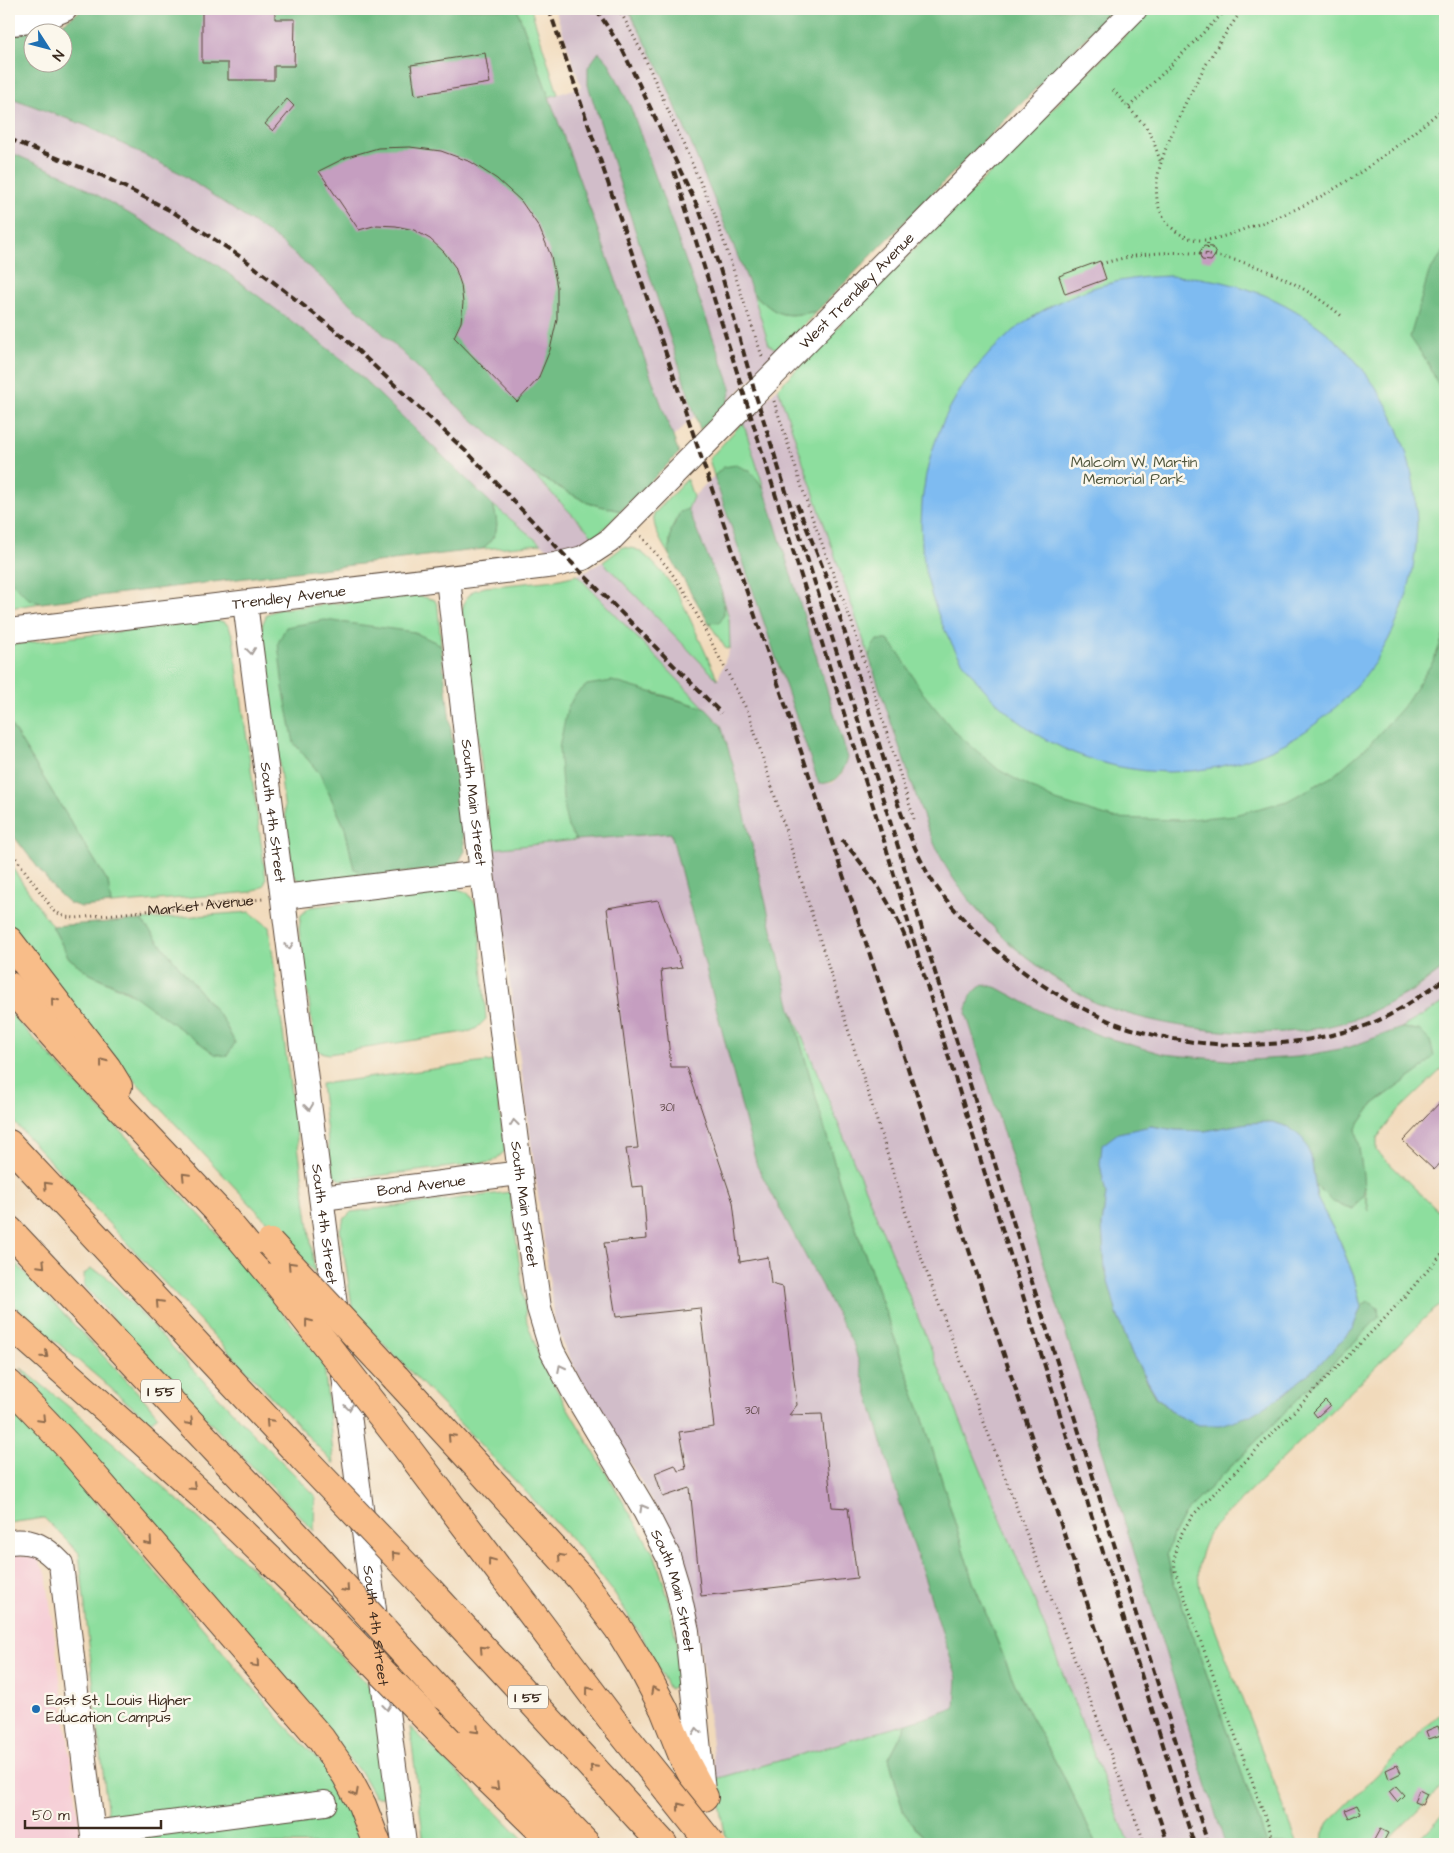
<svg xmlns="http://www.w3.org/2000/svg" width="1454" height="1853" viewBox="0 0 1454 1853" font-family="'Architects Daughter',sans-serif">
	<rect width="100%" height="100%" fill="#fbf7ec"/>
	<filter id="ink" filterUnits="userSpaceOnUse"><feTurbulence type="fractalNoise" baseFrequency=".02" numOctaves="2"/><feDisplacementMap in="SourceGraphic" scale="10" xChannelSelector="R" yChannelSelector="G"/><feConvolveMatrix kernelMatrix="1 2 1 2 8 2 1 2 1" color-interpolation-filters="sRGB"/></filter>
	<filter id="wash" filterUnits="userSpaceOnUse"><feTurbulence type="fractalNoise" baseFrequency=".0096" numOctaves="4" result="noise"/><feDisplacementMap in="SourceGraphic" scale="20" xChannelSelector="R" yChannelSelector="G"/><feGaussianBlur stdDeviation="1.12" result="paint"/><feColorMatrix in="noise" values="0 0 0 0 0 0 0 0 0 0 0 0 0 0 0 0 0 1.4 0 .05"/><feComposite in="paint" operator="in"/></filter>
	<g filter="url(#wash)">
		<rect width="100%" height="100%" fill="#f1dabb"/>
		<!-- built -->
		<polygon fill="#f6cfd7" points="13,1554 36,1557 46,1573 82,1844 9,1844 9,1555"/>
		<!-- industrial -->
		<g fill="#d1bdc9">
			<polygon points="555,9 628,9 663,76 753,293 769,345 776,349 783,347 728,402 731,388 631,108 588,85 695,416 673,437 549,97 581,87"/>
			<polygon points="9,97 87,126 180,173 277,239 365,316 454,403 531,472 595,538 578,545 549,550 493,505 347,363 217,265 63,175 9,152"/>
			<polygon points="778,388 927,827 952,876 980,914 1011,945 1051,976 1095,1003 1149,1019 1210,1030 1416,989 1445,967 1445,1002 1401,1028 1350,1047 1298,1057 1237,1061 1163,1054 1101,1036 1048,1015 998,988 983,984 971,995 966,1014 1225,1844 1129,1844 1033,1597 790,1009 733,765 721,725 577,575 603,562 718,679 730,648 729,619 721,589 688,509 693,497 714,476 819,784 833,783 842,774 848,758 743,422"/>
			<polygon points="671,832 757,1166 854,1346 898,1497 957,1678 955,1708 907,1724 716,1779 703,1667 691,1587 683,1561 673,1536 581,1380 567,1352 555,1323 492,849 576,840"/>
		</g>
		<!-- green -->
		<g fill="#8dde9e" stroke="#64845e">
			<polygon points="517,9 531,9 558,94 549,97"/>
			<polygon points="1151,9 1445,9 1445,249 1430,272 1445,288 1445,967 1416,989 1358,1018 1313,1029 1261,1033 1210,1030 1149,1019 1095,1003 1051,976 1011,945 980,914 952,876 927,827 778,388"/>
			<path d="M753,293C779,317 782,318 817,311L783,347L776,349L769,345Z"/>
			<polygon points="743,422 764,488 750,471 724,467 714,476 709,459"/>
			<polygon points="531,472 588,503 621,511 595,538"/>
			<path d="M687,479L693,497L688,509C670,517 670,538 669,555C662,543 652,528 654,514Z"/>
			<path d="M493,505L541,544L483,549C499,533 499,527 493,505Z"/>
			<path d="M623,547C627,548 632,548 635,549C649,554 672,584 680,597L718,680L603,562Z"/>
			<polygon points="577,575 705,708 653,692 568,827 576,840 492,849 462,610 465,600 473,591 485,587 555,580"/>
			<polygon points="9,579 29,599 41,603 9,608"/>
			<polygon points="721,589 729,619 730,648 726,649 709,623 720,622 724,614"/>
			<polygon points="417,595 435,600 438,608 441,645 413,632 294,743 320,774 345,828 354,868 372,876 301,881 295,877 292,868 262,625 267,614 279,609"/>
			<polygon points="214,620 225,622 229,627 233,637 266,879 264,886 252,892 111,904 108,882 9,722 9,645"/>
			<polygon points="9,863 52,926 69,958 90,974 235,1043 223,1020 141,920 250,912 269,927 315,1273 94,1037 52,984 9,923"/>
			<polygon points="453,887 468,893 478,908 486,1019 477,1028 471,1031 329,1054 320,1052 315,1045 299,929 301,915 310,907 409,895"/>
			<path d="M1445,1002V1066L1398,1111L1377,1138V1151L1445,1218V1305H1441L1429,1314L1211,1530C1200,1552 1196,1565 1200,1590L1298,1844H1267L1172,1577L1167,1554L1173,1535L1184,1514L1379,1317L1368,1301L1361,1307L1354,1277L1340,1242L1317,1198L1315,1184L1333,1202L1353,1209L1364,1193L1369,1211L1364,1187L1356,1128L1373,1104L1422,1069L1430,1041L1419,1030L1401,1028Z"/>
			<polygon points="791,1009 1033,1597 1129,1844 1096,1844 1066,1781 1021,1699 973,1582 924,1422 839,1180"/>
			<polygon points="9,1012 212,1228 324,1363 334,1464 9,1117"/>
			<polygon points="493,1061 505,1151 493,1162 341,1180 334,1175 331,1166 321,1084"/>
			<polygon points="510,1192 527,1322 543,1366 655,1556 668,1597 677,1645 678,1685 669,1689 643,1639 615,1594 574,1542 353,1312 340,1229 344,1219 351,1212"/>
			<polygon points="9,1256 144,1399 158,1416 150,1422 9,1301"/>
			<polygon points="91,1269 105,1275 240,1420 315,1495 314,1531 131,1340 84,1285 84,1274"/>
			<polygon points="21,1368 111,1441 196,1516 305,1618 373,1690 385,1797 375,1797 361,1773 41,1400"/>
			<polygon points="9,1404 103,1510 283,1723 328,1770 354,1807 363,1844 111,1844 79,1553 44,1518 9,1523"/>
			<polygon points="1445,1708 1445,1784 1384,1844 1323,1844 1324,1832 1329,1822"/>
			<polygon points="907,1724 889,1758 904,1814 930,1844 733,1844 725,1835 716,1779"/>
			<polygon points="410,1727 451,1766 528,1844 424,1844"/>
			<polygon points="1445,1813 1445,1844 1414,1844"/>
		</g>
		<!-- forest -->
		<g fill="#72bd85" stroke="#567452" fill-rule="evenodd">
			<path d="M83,9H517L679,453L621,511L588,503L531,472L454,403L365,316L277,239L180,173L87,126L9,97V31L29,32L56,28ZM32,32H62V62H32Z"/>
			<path d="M628,9H1114L817,311C782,318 779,317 753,293L663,76Z"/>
			<polygon points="599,52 609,63 631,108 731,388 728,402 700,430 588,85 588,67"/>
			<path d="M9,152L63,175L217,265L347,363L493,505C499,527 499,533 483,549L41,603L29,599L9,579Z"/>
			<polygon points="1445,249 1445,401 1429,365 1410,337 1429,272"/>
			<path d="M736,465L750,471L764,488L848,758C841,776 839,782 819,784L714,476L724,467Z"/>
			<polygon points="688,509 721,589 724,614 720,622 709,623 669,555 671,531 680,512"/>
			<polygon points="325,620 414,632 441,645 465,851 458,863 447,868 372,876 354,869 345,828 320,774 294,743 283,687 278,643 286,627"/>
			<path d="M1445,632V967C1418,987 1390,1005 1359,1017C1288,1046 1165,1031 1096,1003C1087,999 1079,993 1072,989C1025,960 984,923 953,878C932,847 921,809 909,775C896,736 882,696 869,657L872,647L877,640H888L901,656L922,692L954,731L999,770L1056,801L1113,818L1180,820L1234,815L1287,801L1333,776L1369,745L1405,704L1434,660Z"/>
			<polygon points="612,681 705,708 721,725 733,765 791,1009 839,1180 924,1422 973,1582 1021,1699 1066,1781 1096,1844 930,1844 904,1814 889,1758 907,1724 955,1708 957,1678 898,1497 854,1346 757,1166 671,833 576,840 568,827 564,810 559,748 567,710 574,696 587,685"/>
			<polygon points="9,722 108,882 111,904 81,907 69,903 55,890 9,830"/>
			<polygon points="141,920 223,1020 235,1043 227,1056 215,1054 128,991 90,974 69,958 52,926"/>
			<polygon points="983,984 998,988 1048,1015 1101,1036 1163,1054 1237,1061 1298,1057 1350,1047 1401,1028 1419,1030 1430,1041 1434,1056 1422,1069 1373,1104 1356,1128 1363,1175 1364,1193 1353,1209 1333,1202 1315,1184 1311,1157 1289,1127 1272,1122 1247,1123 1205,1131 1175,1130 1151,1126 1100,1164 1106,1194 1102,1226 1105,1269 1117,1314 1132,1354 1156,1397 1176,1415 1282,1396 1323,1361 1353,1328 1361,1307 1368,1301 1378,1308 1379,1317 1184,1514 1173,1535 1167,1554 1172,1577 1267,1844 1225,1844 966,1013 971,995"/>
		</g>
		<!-- water -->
		<g fill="#7ebbf1" stroke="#5c7288">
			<circle cx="1169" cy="524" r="248"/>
			<polygon points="1272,1122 1289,1127 1303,1139 1311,1157 1317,1198 1340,1242 1354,1277 1361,1307 1353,1328 1323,1361 1282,1396 1249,1416 1220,1425 1198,1425 1176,1415 1157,1397 1132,1354 1117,1314 1105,1269 1102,1226 1106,1194 1100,1164 1102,1145 1118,1133 1151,1126 1175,1130 1205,1131 1247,1123"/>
		</g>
		<g id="blocks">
			<!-- building -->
			<g fill="#c59ec0">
				<polygon points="202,10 275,10 275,19 295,19 294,66 274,66 274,80 228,80 228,63 202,63"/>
				<polygon points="485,53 490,83 415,95 411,65"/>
				<polygon points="287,99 294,106 273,131 265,124"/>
				<polygon points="410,147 441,151 471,162 497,179 521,201 539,227 551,256 557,287 557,319 550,350 538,379 517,402 454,337 461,322 463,303 461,285 455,267 444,252 430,239 414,230 396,226 377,225 359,230 319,171 347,157 378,148"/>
				<polygon points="1204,246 1212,247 1216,254 1211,261 1202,260 1199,253"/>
				<polygon points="1100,261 1106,279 1065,294 1059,276"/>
				<polygon points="658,900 682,967 661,970 671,1067 687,1067 733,1202 740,1262 768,1257 771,1284 783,1287 797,1405 789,1415 822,1414 832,1507 848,1508 857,1578 701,1596 690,1488 663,1497 655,1473 675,1465 678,1471 686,1469 679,1432 714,1427 700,1308 616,1317 604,1243 647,1239 643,1186 632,1187 626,1149 638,1148 607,908"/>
				<polygon points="1445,1097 1445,1158 1434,1170 1403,1141"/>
				<polygon points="1325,1400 1330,1405 1317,1417 1313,1412"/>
				<polygon points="1438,1726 1441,1735 1429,1739 1426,1731"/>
				<polygon points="1397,1765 1401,1773 1389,1779 1386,1770"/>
				<polygon points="1396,1786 1404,1795 1397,1802 1389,1792"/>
				<polygon points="1419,1790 1427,1794 1422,1805 1414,1802"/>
				<polygon points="1357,1805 1361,1813 1349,1818 1345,1810"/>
				<polygon points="1380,1829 1388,1833 1382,1844 1374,1840"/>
			</g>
		</g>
	</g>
	<g filter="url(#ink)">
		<use href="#blocks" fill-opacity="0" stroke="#564436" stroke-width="1"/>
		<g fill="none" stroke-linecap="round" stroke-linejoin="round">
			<!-- minor casing -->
			<g stroke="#564436" stroke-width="26">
				<g id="minor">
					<path d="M9,23C29,23 47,17 65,9"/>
					<path id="s2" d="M448,579L482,873L520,1173L539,1308L552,1351L573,1390L645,1511L668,1556L678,1589L687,1631L703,1791"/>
					<path id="s3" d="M245,603L404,1844"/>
					<path id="s4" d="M9,631L555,565L583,558L609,541L1135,9"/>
					<polyline points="283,897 482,873"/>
					<path id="s5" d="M322,1198L520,1173"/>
					<path d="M9,1542C33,1539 45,1547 61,1564L94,1844"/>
					<polyline points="93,1833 325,1803"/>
				</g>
			</g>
			<!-- highway casing -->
			<g stroke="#564436" stroke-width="30">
				<g id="highway">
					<polyline points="9,941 107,1068 118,1086"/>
					<polyline points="9,986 70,1054 218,1211 273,1277"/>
					<polyline points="9,1144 303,1458"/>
					<polyline points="9,1230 313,1553"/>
					<polyline points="9,1323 138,1437 230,1521 319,1607"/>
					<polyline points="396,1378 581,1579 618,1628 643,1669 664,1709 684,1759 704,1797"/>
					<polyline points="9,1384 66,1444 321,1739 346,1775 362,1805 377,1844"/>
					<polyline points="403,1443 619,1729"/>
					<polyline points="429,1590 663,1844"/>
					<polyline points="443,1695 586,1844"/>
					<polyline points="449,1741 555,1844"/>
				</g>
			</g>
			<!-- path -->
			<g stroke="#564436" stroke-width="3" stroke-dasharray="1 4" stroke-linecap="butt">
				<polyline points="619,9 643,54 715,215 762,356"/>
				<path d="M1243,9C1214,48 1191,88 1172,133C1164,153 1154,176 1157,199C1158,208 1163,218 1169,225C1179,236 1193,241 1207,240C1222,238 1236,232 1250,227C1328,202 1383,158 1445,107"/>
				<polyline points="1113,90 1146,127 1152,137 1161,163"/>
				<polyline points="1129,107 1227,9"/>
				<polyline points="1207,254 1208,239"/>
				<path d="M1101,264C1189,237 1273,259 1343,317"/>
				<polyline points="774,401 810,512 852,623 915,822"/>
				<polyline points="641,536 668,568 686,594 749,714 914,1239 1145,1844"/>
				<path id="s1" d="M10,850L54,911L65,917L76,918L263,899"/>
				<path d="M1275,1844L1175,1571C1173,1544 1179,1537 1193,1515L1387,1316L1445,1251"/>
			</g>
			<!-- minor -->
			<use href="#minor" stroke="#fff" stroke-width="24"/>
			<!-- highway -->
			<use href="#highway" stroke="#f8bd89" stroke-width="28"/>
			<!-- rail -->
			<g stroke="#3b2a1e" stroke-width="4" stroke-dasharray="8 4" stroke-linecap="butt">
				<polyline points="549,9 861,928 1168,1844"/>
				<polyline points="596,9 622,49 650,107 700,212 720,269 755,393 900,853 929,953 1208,1844"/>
				<polyline points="9,139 103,176 173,212 244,259 341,335 471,456 571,562 721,713"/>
				<polyline points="674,171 885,844 942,1036 1194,1844"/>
				<path d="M797,504C808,532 820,559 830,587C845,632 859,678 873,724C888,773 902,826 927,872C939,895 969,926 988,943C1019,971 1053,994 1090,1012C1099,1016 1108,1021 1117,1024C1193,1051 1278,1051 1355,1029C1388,1020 1417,998 1445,979"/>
				<path d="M842,840C871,873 895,908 910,950"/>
			</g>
			<!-- highway-bridge casing -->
			<g stroke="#564436" stroke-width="30" stroke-linecap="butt">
				<g id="highway-bridge">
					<polyline points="270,1243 396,1378"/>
					<polyline points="273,1277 403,1443"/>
					<polyline points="303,1458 429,1590"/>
					<polyline points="313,1553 443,1695"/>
					<polyline points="319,1607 449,1741"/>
					<polyline points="619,1729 711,1844"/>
				</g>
			</g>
			<!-- highway-bridge -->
			<use href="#highway-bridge" stroke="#f8bd89" stroke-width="28"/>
		</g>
		<!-- one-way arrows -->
		<defs><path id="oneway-chevron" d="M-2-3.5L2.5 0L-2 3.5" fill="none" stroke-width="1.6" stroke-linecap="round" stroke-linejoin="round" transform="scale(1.25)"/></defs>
		<g stroke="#a79f9a">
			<use href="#oneway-chevron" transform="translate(251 651) rotate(83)"/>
			<use href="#oneway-chevron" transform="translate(289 946) rotate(83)"/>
			<use href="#oneway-chevron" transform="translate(309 1107) rotate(82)"/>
			<use href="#oneway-chevron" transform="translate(514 1123) rotate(-97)"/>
			<use href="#oneway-chevron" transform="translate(561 1368) rotate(-117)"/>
			<use href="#oneway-chevron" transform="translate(349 1407) rotate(83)"/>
			<use href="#oneway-chevron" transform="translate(643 1508) rotate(-120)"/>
			<use href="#oneway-chevron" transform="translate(387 1707) rotate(83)"/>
			<use href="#oneway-chevron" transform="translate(697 1731) rotate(-96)"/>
		</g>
		<g stroke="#906c4e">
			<use href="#oneway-chevron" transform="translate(54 1001) rotate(-129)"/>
			<use href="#oneway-chevron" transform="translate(103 1062) rotate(-128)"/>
			<use href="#oneway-chevron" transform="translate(185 1176) rotate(-134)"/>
			<use href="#oneway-chevron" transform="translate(47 1185) rotate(-133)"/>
			<use href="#oneway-chevron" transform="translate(42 1265) rotate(46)"/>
			<use href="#oneway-chevron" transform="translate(291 1265) rotate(-133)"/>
			<use href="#oneway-chevron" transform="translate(159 1303) rotate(-133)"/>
			<use href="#oneway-chevron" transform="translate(308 1322) rotate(-128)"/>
			<use href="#oneway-chevron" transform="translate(45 1355) rotate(41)"/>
			<use href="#oneway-chevron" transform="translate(42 1419) rotate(46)"/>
			<use href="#oneway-chevron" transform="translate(190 1422) rotate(47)"/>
			<use href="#oneway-chevron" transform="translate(269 1422) rotate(-133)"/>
			<use href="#oneway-chevron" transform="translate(451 1437) rotate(-133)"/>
			<use href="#oneway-chevron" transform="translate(193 1487) rotate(42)"/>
			<use href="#oneway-chevron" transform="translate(149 1542) rotate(49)"/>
			<use href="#oneway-chevron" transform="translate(395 1555) rotate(-134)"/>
			<use href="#oneway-chevron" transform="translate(561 1557) rotate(-132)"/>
			<use href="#oneway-chevron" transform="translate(491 1561) rotate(-127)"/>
			<use href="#oneway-chevron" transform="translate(346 1589) rotate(48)"/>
			<use href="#oneway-chevron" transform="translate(483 1649) rotate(-133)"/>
			<use href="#oneway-chevron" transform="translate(256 1664) rotate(49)"/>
			<use href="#oneway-chevron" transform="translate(589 1690) rotate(-127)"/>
			<use href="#oneway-chevron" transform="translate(654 1690) rotate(-118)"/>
			<use href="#oneway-chevron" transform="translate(476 1730) rotate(46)"/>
			<use href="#oneway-chevron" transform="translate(593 1768) rotate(-133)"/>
			<use href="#oneway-chevron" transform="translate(496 1787) rotate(44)"/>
			<use href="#oneway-chevron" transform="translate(355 1793) rotate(62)"/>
			<use href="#oneway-chevron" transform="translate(680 1806) rotate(-128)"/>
		</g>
	</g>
	<!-- markers -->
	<circle fill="#1f6fb2" stroke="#fbf7ec" stroke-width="2" cx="36" cy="1709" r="5"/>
	<g text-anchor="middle" stroke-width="5" stroke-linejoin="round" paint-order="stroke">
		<!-- number labels -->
		<g font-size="12" fill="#5e4746">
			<text x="667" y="1111">301</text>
			<text x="752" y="1414">301</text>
		</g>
		<!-- shield labels -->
		<g fill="#fbf7ec" stroke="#75685c" stroke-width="1">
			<rect x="141" y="1379.5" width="40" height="23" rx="4"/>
			<rect x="508" y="1685.5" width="40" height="23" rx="4"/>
		</g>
		<g font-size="14" font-weight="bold" fill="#3b2a1e">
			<text x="161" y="1396">I 55</text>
			<text x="528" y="1702">I 55</text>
		</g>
		<!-- street labels -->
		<g font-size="15" fill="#3b2a1e" stroke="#fbf7ec">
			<text dy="5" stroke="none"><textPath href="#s4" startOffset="962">West Trendley Avenue</textPath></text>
			<text dy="5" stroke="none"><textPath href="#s4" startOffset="282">Trendley Avenue</textPath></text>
			<text dy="5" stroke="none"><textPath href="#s2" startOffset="225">South Main Street</textPath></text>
			<text dy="5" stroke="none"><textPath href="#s3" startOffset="221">South 4th Street</textPath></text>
			<text dy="5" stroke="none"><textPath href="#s1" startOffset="224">Market Avenue</textPath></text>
			<text dy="5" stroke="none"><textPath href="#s5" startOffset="100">Bond Avenue</textPath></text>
			<text dy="5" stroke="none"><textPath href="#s2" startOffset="630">South Main Street</textPath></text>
			<text dy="5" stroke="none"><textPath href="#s3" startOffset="626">South 4th Street</textPath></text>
			<text dy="5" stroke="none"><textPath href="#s2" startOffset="1050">South Main Street</textPath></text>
			<text dy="5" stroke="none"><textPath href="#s3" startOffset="1031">South 4th Street</textPath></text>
		</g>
		<!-- park labels -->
		<g font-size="15" fill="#50573e" stroke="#fbf7ec">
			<text x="1134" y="467">Malcolm W. Martin<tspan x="1134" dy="17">Memorial Park</tspan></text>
		</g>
		<!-- poi labels -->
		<g font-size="15" fill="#3b2a1e" stroke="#fbf7ec" text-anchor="start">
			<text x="46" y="1705">East St. Louis Higher<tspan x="46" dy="17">Education Campus</tspan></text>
		</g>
	</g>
	<!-- margin -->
	<rect width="1454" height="1853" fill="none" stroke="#fbf7ec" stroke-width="30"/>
	<!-- north arrow -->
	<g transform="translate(48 48) rotate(126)"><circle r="24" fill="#fbf7ec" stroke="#aea59a"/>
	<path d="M0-4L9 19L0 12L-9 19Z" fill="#1f6fb2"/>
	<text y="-8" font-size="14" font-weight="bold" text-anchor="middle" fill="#3b2a1e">N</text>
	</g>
	<!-- scale -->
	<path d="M25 1820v8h136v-8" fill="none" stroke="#3b2a1e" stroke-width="2.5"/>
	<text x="32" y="1820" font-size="15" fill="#3b2a1e" stroke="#fbf7ec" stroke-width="4" paint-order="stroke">50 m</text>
</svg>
